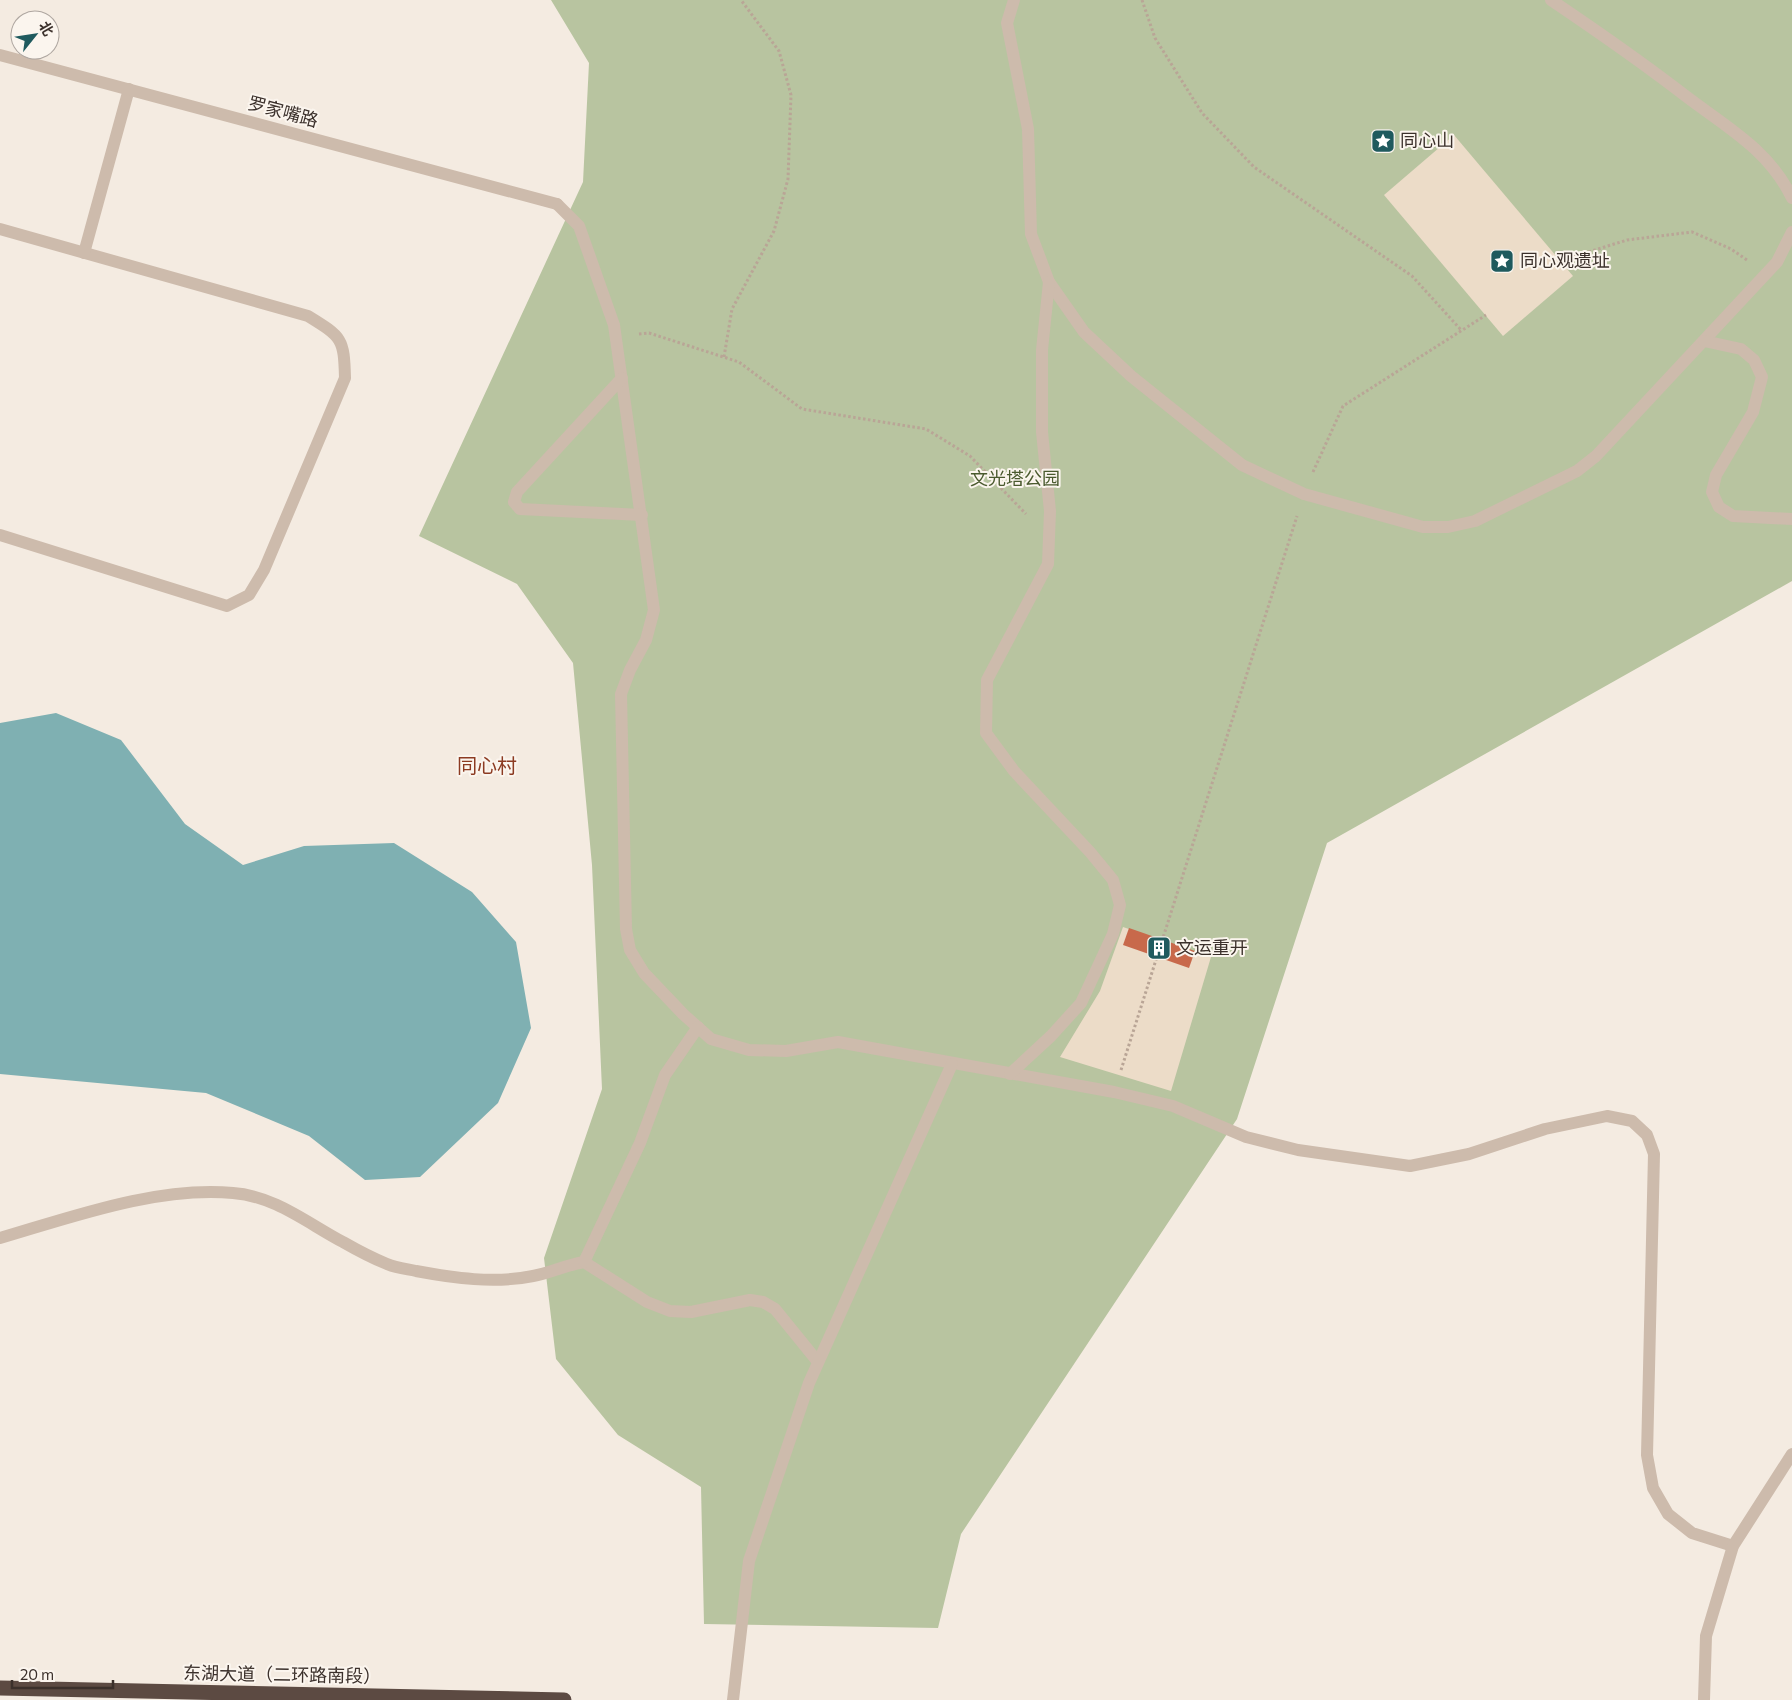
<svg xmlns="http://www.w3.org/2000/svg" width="1792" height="1700" viewBox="0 0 1792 1700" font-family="Commissioner,'Noto Sans SC',sans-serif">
	<rect width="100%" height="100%" fill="#f4ebe1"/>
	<!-- green -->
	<polygon fill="#b8c4a0" points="551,0 1792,0 1792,581 1327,843 1237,1119 961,1534 938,1628 704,1624 701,1487 618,1435 556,1359 544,1258 602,1089 592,865 573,663 517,584 419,536 583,182 589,63"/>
	<!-- plaza -->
	<g fill="#ecdcc8">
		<polygon points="1454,135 1573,276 1503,336 1384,195"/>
		<polygon points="1123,927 1211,957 1171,1091 1060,1057 1100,991"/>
	</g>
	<!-- water -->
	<polygon fill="#7fb0b2" points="56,713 121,740 185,824 243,865 304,846 394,843 472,892 516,942 531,1028 498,1103 420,1177 365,1180 309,1136 206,1093 0,1074 0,723"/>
	<!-- building -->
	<polygon fill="#c8694b" points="1129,928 1195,951 1189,968 1123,945"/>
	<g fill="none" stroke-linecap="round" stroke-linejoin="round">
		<!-- path -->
		<g stroke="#b9a596" stroke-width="3" stroke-dasharray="2.5 2.5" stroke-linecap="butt">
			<polyline points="1142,0 1155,38 1202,113 1254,167 1412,276 1462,331"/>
			<polyline points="1560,261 1627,240 1692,232 1731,249 1747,260"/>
			<polyline points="639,334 649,333 739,362 802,409 926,429 970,456 1026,514"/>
			<polyline points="724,357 732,309 774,231 788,179 791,95 779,51 741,0"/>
			<polyline points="1313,472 1343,406 1486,315"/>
			<polyline points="1121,1070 1297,516"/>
		</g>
		<!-- lane -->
		<g stroke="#cdbbac" stroke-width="12">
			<polyline points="1014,0 1007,23 1028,129 1031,234 1049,282 1084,332 1131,376 1242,465 1304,494 1423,527 1448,527 1475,521 1577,471 1596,456 1777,262 1792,232"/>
			<path d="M1551,0C1597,31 1643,63 1687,97C1728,128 1769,150 1792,198"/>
			<polyline points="557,204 579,226 614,325 654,610 646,640 630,670 621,694 626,929 630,950 644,973 683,1014 711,1039 749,1050 786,1051 838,1042 1114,1092 1173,1106 1246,1137 1298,1150 1410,1166 1469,1154 1545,1129 1607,1116 1632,1121 1647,1135 1654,1154 1647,1455 1653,1488 1668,1514 1692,1533 1733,1546"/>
			<path d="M0,229L308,316C342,337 344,338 345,378L264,570L249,595L227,606L0,535"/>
			<polyline points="84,253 129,89"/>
			<polyline points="1704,341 1741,349 1754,360 1762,377 1753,412 1716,475 1712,492 1719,507 1733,516 1792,519"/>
			<polyline points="622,378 517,492 514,502 520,509 642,515"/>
			<polyline points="1010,1074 1051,1036 1081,1003 1113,934 1120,905 1113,880 1090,852 1014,771 986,733 987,680 1048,564 1050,511 1042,432 1042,350 1049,282"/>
			<path d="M0,1238C72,1217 157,1186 233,1193C275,1196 307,1223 343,1242C357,1250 372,1258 387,1264C396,1268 407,1269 416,1271C454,1278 494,1284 533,1276C550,1273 566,1265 584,1262L647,1302L670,1311L691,1312L750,1300L763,1302L775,1309L818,1362"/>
			<polyline points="584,1262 640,1143 665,1075 698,1027"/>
			<polyline points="733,1700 749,1561 809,1383 952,1064"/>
			<polyline points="1704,1700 1706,1636 1733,1546 1792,1454"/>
		</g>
		<!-- street -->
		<polyline stroke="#cdbbac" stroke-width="12" points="0,55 557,204"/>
		<!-- highway -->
		<polyline stroke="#5c4a42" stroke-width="15" points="0,1688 564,1700"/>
	</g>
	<!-- icons -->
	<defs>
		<g id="sight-square" transform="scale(1.25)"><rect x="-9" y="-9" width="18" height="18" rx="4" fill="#1f5a5e" stroke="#fbf5ee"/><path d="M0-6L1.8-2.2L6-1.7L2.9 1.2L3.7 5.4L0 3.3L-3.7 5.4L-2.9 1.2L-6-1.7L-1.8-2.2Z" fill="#fff"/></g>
		<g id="building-square" transform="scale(1.25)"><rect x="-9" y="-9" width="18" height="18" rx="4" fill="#1f5a5e" stroke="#fbf5ee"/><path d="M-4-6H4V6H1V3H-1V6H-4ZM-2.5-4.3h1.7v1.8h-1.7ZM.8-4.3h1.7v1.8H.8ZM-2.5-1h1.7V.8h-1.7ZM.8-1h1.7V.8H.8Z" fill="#fff"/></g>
	</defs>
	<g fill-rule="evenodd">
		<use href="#sight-square" x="1383" y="141"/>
		<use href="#sight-square" x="1502" y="261"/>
		<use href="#building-square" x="1159" y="948"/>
	</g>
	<g text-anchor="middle" stroke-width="4" stroke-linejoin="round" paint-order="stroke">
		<!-- street labels -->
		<g font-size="18" fill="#3b302b" stroke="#fbf5ee">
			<text transform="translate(283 112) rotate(15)" y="6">罗家嘴路</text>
			<text transform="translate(282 1675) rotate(1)" y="6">东湖大道（二环路南段）</text>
		</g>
		<!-- poi labels -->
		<g font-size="18" fill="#3b302b" stroke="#fbf5ee" text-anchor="start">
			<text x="1400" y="147">同心山</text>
			<text x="1520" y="267">同心观遗址</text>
			<text x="1176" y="954">文运重开</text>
		</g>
		<!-- park labels -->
		<g font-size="18" fill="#4a5a2e" stroke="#fbf5ee">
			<text x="1015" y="485">文光塔公园</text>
		</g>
		<!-- quarter labels -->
		<g font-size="20" fill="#8c3b22" stroke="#fbf5ee">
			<text x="487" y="773">同心村</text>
		</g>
	</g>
	<!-- north arrow -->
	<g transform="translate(35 35) rotate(60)"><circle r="24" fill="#fbf5ee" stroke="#aea6a0"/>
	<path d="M0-4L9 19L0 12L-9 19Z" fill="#1f5a5e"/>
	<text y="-8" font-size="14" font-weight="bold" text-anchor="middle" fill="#3b302b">北</text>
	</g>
	<!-- scale -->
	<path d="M12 1680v8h101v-8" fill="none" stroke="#3b302b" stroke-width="2.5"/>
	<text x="20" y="1680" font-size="15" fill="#3b302b" stroke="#fbf5ee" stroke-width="4" paint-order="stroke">20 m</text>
</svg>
